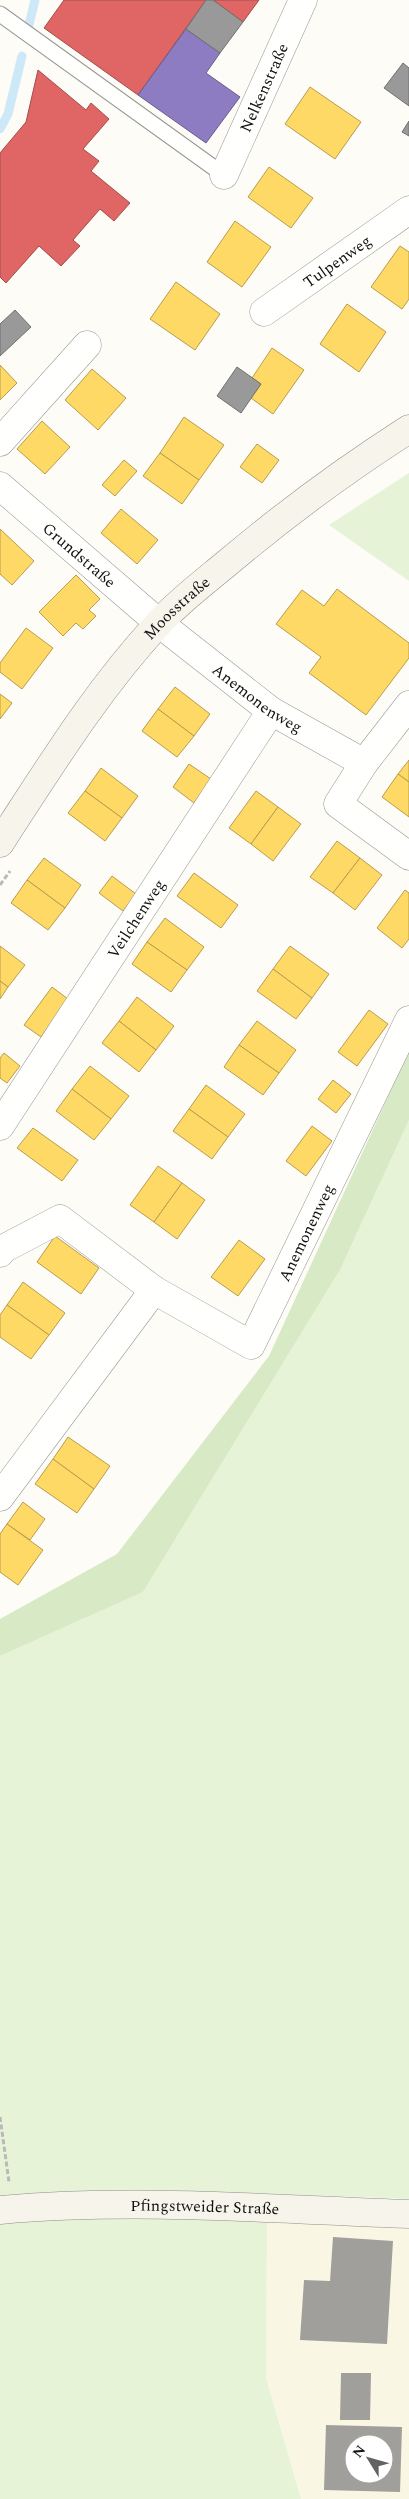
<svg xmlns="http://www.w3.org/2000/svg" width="409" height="2499" viewBox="0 0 409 2499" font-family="Spectral,serif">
	<rect width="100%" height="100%" fill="#fdfcf7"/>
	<!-- farmland -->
	<path fill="#f9f7e4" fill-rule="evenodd" d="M267,2217L409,2221V2499H301L266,2378ZM354,2444H384V2474H354Z"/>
	<!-- green -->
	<g fill="#e7f3d7">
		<polygon points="409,473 409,581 329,525"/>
		<path d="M409,1120V2199C272,2194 136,2187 0,2199V1656L143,1592L340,1270Z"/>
		<polygon points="267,2217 266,2378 301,2499 0,2499 0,2223 34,2219"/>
	</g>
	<!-- forest -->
	<polygon fill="#d8eac5" points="409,1051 409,1120 340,1270 143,1592 0,1656 0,1619 117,1554 269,1356"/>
	<!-- homes -->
	<g fill="#ffd966" stroke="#b89d4c">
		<polygon points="310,87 361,122 335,159 285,124"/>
		<polygon points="269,167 313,198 291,228 248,197"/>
		<polygon points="235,221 271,247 242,287 207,262"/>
		<polygon points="400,246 409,252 409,299 402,309 371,287"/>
		<polygon points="176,282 220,314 195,350 150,319"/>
		<polygon points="347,304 386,332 359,372 320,344"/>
		<polygon points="272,348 304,370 273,414 251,398 261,384 252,378"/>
		<polygon points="0,365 17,383 0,400"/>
		<polygon points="92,369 126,398 98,430 65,400"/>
		<polygon points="184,417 224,445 199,480 160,453"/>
		<polygon points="42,421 70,447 45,474 17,449"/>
		<polygon points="257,444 279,460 262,483 240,467"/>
		<polygon points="160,453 199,480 182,504 143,476"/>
		<polygon points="124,460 137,471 115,496 102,485"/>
		<polygon points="121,509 158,540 137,564 101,533"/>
		<polygon points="0,529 34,561 12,585 0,574"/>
		<polygon points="76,575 100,599 89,610 96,616 83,629 76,623 63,636 39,612"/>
		<polygon points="337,589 409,643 409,658 366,715 309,673 321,657 276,624 302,590 324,606"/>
		<polygon points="26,628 53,648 22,689 0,672 0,663"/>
		<polygon points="175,687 210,714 194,736 158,709"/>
		<polygon points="0,694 12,703 0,719"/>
		<polygon points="158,709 194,736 177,757 142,731"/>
		<polygon points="409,760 409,782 398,774"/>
		<polygon points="189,764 211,779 194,803 173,787"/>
		<polygon points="101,768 138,796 122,818 85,791"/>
		<polygon points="398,774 409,782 409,817 382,797"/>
		<polygon points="85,791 122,818 105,841 68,813"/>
		<polygon points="256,791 278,807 251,844 229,828"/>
		<polygon points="278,807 301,824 273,861 251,844"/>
		<polygon points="337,841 360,858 333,893 310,877"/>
		<polygon points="44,858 81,885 65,908 27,880"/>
		<polygon points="360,858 382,875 355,910 333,893"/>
		<polygon points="194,873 238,905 221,928 177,896"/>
		<polygon points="112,876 136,894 123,911 99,893"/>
		<polygon points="27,880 65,908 48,930 11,903"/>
		<polygon points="405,890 409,893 409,939 402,948 377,928"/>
		<polygon points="165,918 204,947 187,970 147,942"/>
		<polygon points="147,942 187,970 171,992 132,964"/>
		<polygon points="0,946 25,965 8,987 0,981"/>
		<polygon points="290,946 329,974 312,998 273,969"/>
		<polygon points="273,969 312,998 296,1019 257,991"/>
		<polygon points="0,981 8,987 0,999"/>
		<polygon points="52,987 68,999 41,1037 24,1025"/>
		<polygon points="137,997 174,1026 156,1050 119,1021"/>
		<polygon points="369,1010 388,1024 357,1066 338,1052"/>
		<polygon points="119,1021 156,1050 139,1072 102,1043"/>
		<polygon points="257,1021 296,1050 279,1073 239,1045"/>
		<polygon points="239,1045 279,1073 263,1095 224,1067"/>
		<polygon points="4,1053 20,1066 7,1083 0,1078 0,1058"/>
		<polygon points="90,1066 129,1096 111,1119 72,1089"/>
		<polygon points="333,1080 351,1094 336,1113 318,1099"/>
		<polygon points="206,1085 245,1114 228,1137 189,1109"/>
		<polygon points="72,1089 111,1119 94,1140 56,1111"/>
		<polygon points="189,1109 228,1137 212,1159 173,1131"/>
		<polygon points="312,1126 332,1141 306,1176 286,1161"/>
		<polygon points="33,1128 78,1160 62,1181 17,1148"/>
		<polygon points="158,1166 182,1183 154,1222 130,1205"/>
		<polygon points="182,1183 205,1200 177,1239 154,1222"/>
		<polygon points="55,1236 99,1268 81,1294 37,1262"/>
		<polygon points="239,1240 265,1259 238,1296 211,1277"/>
		<polygon points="23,1282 65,1313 49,1335 7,1305"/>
		<polygon points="7,1305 49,1335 31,1359 0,1337 0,1315"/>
		<polygon points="68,1437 110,1466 94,1489 53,1459"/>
		<polygon points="53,1459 94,1489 77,1513 35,1484"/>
		<polygon points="23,1502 45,1519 30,1540 7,1524"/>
		<polygon points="7,1524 43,1550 18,1585 0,1572 0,1534"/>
	</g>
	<!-- shops -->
	<g fill="#e06666" stroke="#a24c4c">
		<polygon points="64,0 206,0 138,95 44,28"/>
		<polygon points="213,0 259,0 243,22"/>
		<polygon points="38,70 86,110 91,103 109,119 83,149 99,161 91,171 130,203 114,221 100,209 73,240 80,246 61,266 39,246 6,283 0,277 0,153 26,122"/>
	</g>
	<!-- offices -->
	<polygon fill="#8e7cc3" stroke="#685c8e" points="186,29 220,53 206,73 240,97 206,143 138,95"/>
	<!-- industry -->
	<g fill="#999" stroke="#707070">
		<polygon points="206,0 213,0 243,22 220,53 186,29"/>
		<polygon points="403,63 409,68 409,106 384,88"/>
		<polygon points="409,121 409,136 402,132"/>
		<polygon points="15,310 31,327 0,356 0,324"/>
		<polygon points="237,367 261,384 241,413 217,396"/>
	</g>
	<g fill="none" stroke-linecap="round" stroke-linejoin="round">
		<!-- stream -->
		<g stroke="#cde8f7" stroke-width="9">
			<polyline points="27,33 35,0"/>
			<polyline points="0,129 8,114 22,56"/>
		</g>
	</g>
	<!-- building -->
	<g fill="#a19f9c" fill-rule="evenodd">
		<polygon points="333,2237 393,2241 387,2344 300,2340 304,2280 330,2281"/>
		<polygon points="341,2373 371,2373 370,2420 340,2420"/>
		<path d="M326,2425L402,2427L400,2492L324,2490ZM354,2444H384V2474H354Z"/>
	</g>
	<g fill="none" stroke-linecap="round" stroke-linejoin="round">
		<!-- lane casing -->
		<g stroke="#979795" stroke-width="17">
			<polyline id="lane" points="0,14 224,175"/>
		</g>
		<!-- street casing -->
		<g stroke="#979795" stroke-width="29">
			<g id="street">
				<path id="s1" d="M224,175L303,0"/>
				<path id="s2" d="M264,312L409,210"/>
				<polyline points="0,442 87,345"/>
				<path id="s3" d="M0,486L159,623L271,711L364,763L338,804L409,856"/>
				<polyline points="364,763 409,705"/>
				<path id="s4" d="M0,1126L271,711"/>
				<path id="s5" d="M0,1253L3,1249L60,1219L154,1290L251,1345L409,1020"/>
				<polyline points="0,1497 154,1290"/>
			</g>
		</g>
		<!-- secondary casing -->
		<g stroke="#8e8d8b" stroke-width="29">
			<g id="secondary">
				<path id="s6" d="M0,843C49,768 96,691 158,624C178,602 203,583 226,564C284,515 345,470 409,429"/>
				<path id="s7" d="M0,2210C136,2198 273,2209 409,2214"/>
			</g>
		</g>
		<!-- path -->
		<g stroke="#b9b9b8" stroke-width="3" stroke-dasharray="5 2.5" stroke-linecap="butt">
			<polyline points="0,885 10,871"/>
			<polyline points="0,2117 9,2182"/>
		</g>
		<!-- lane -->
		<use href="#lane" stroke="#fffffe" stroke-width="15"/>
		<!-- street -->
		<use href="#street" stroke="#fffffe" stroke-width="28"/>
		<!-- secondary -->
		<use href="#secondary" stroke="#f6f4eb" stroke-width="28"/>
	</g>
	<g text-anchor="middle" stroke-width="5" stroke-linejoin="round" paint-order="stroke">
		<!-- street labels -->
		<g font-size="16" fill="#111" stroke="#fff">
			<text dy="6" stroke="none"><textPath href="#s1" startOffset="96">Nelkenstraße</textPath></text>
			<text dy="6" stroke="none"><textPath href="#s2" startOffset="89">Tulpenweg</textPath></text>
			<text dy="6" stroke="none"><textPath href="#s3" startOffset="105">Grundstraße</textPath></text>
			<text dy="6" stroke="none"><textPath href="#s6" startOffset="295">Moosstraße</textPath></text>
			<text dy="6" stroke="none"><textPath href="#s3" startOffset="334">Anemonenweg</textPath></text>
			<text dy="6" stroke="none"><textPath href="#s4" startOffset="248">Veilchenweg</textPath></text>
			<text dy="6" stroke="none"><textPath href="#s5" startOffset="424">Anemonenweg</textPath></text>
			<text dy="6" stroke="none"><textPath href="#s7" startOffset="205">Pfingstweider Straße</textPath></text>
		</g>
	</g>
	<!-- north arrow -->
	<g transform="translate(369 2459) rotate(307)"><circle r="24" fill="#ffffff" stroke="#a0a0a0"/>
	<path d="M0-4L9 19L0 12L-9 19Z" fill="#646362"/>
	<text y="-8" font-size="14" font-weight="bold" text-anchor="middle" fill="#111111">N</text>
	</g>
</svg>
